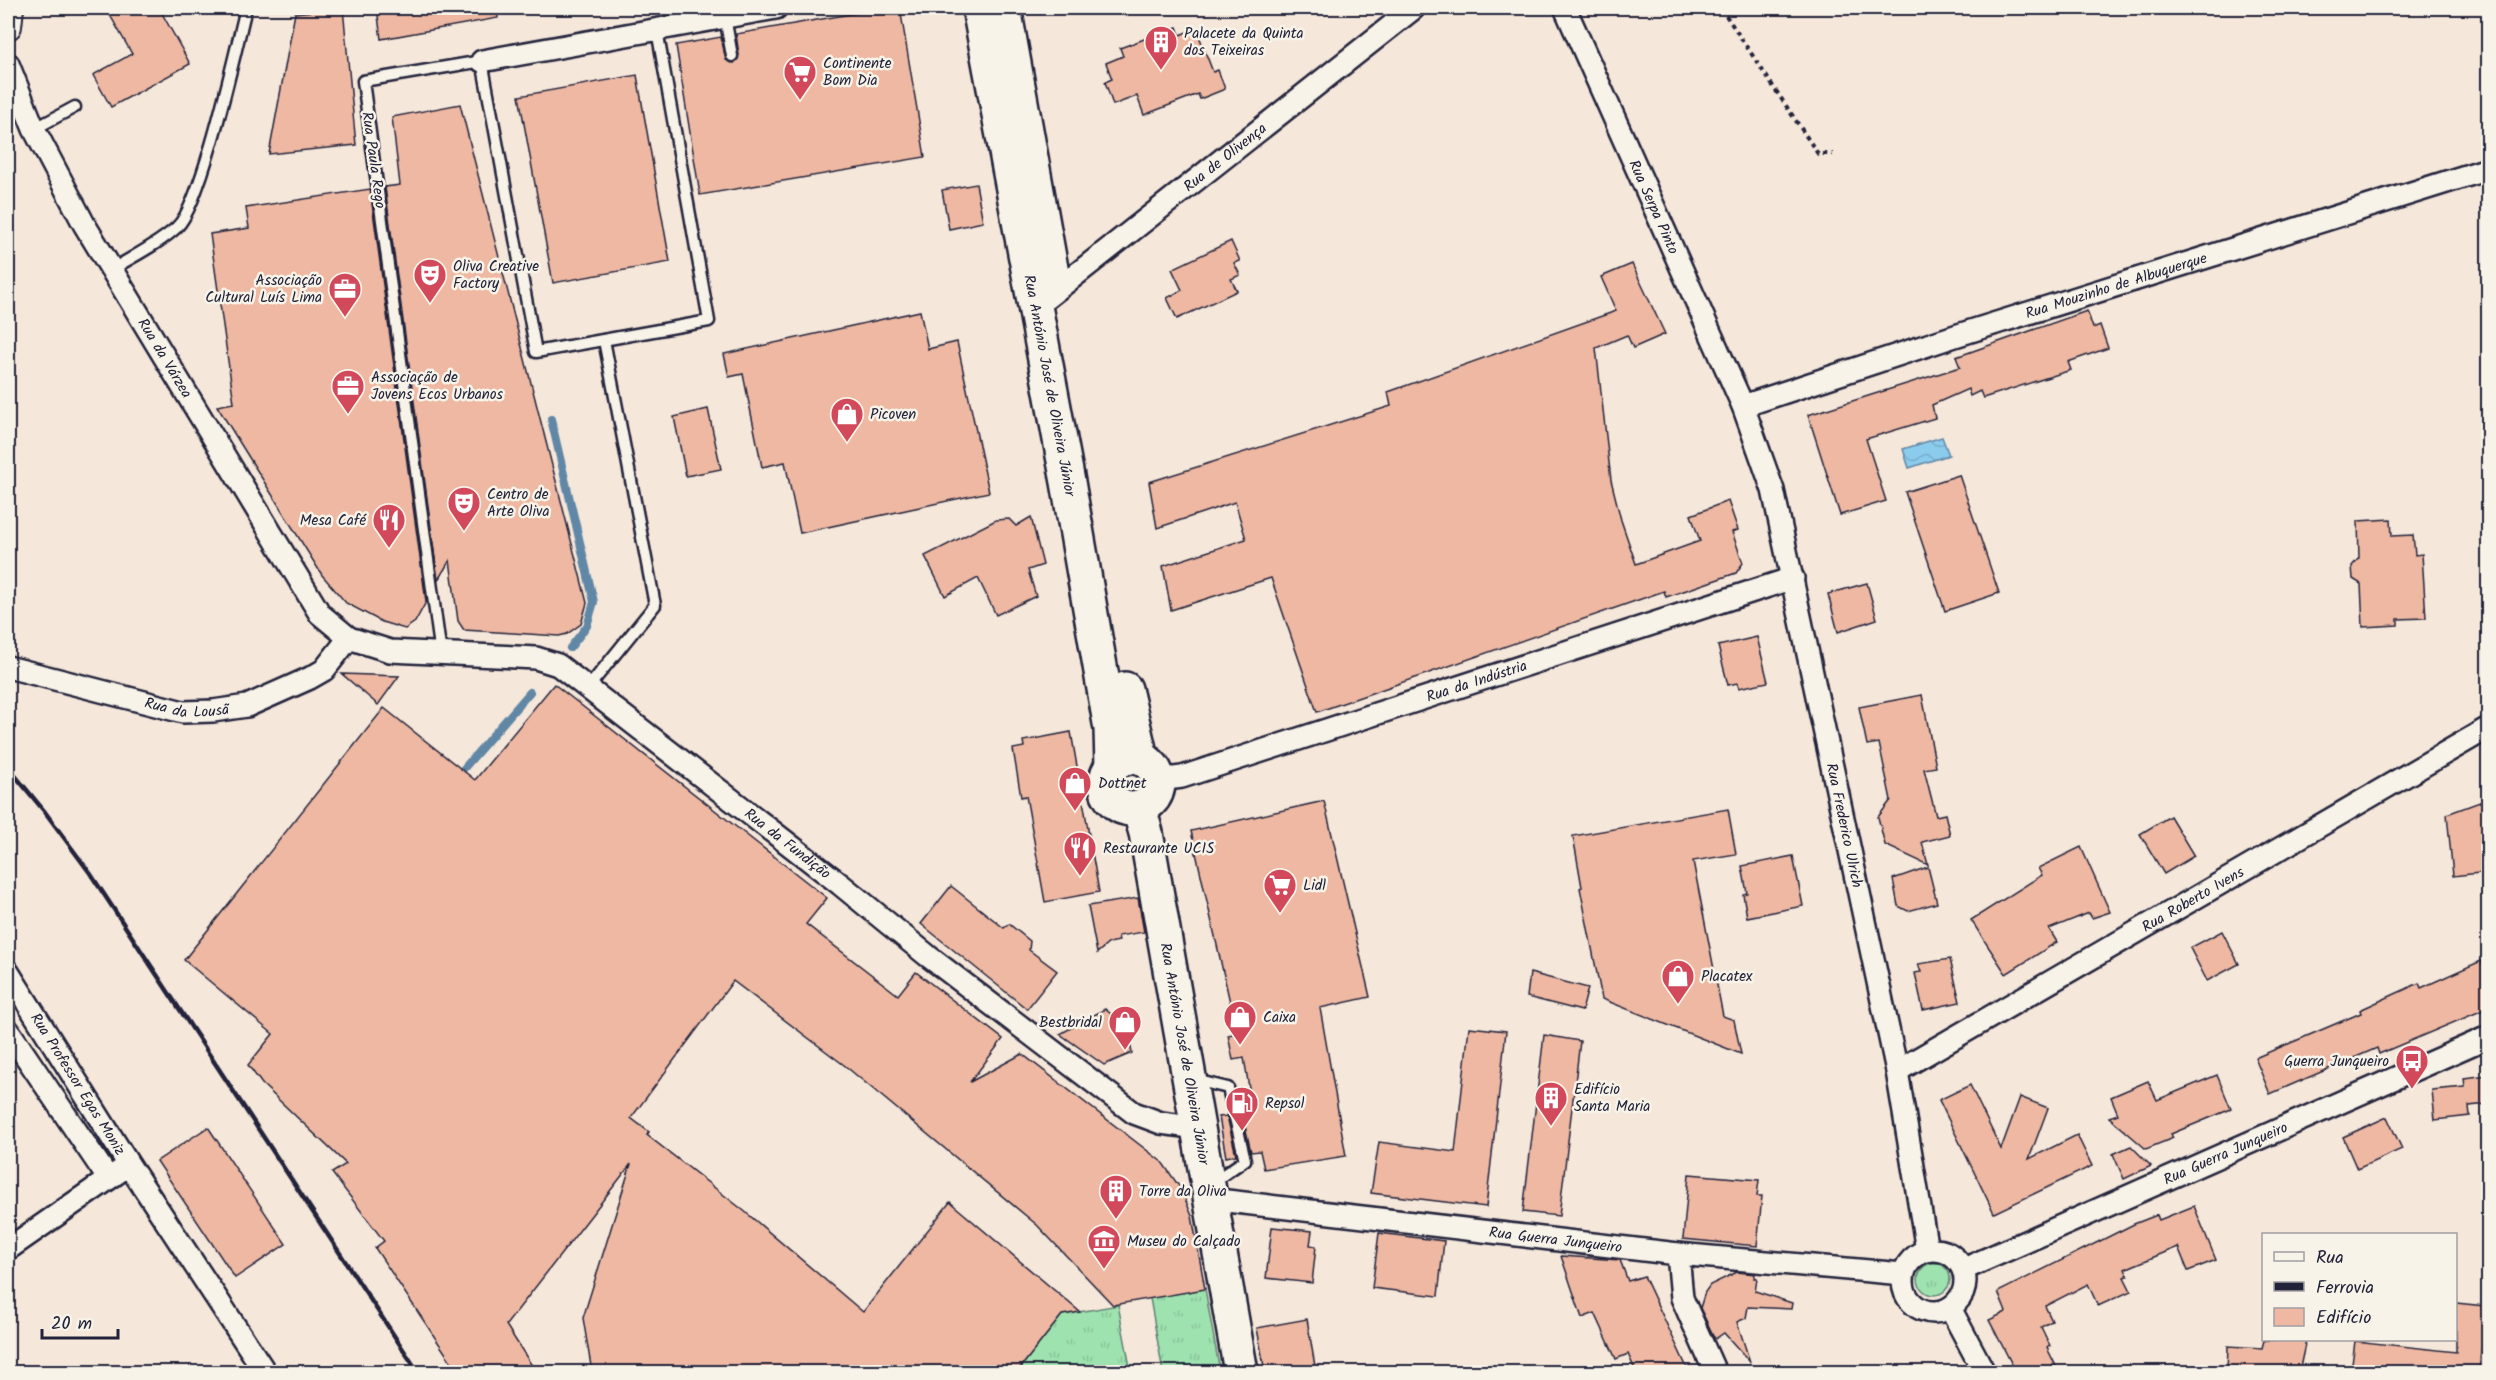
<svg xmlns="http://www.w3.org/2000/svg" width="2496" height="1380" viewBox="0 0 2496 1380" font-family="Kalam,sans-serif">
	<defs>
		<pattern id="grass-tufts" width="24" height="20" patternUnits="userSpaceOnUse" patternTransform="scale(1.5)"><rect width="24" height="20" fill="#9ee3af"/><path d="M3 7l-1-3M5 7V3M7 7l1-3M15 17l-1-3M17 17v-4M19 17l1-3" fill="none" stroke="#88c297"/></pattern>
		<pattern id="water-waves" width="16" height="10" patternUnits="userSpaceOnUse" patternTransform="scale(1.5)"><rect width="16" height="10" fill="#8bcbec"/><path d="M0 5q4-4 8 0t8 0" fill="none" stroke="#78aecb"/></pattern>
	</defs>
	<rect width="100%" height="100%" fill="#f5e7da"/>
	<filter id="ink" filterUnits="userSpaceOnUse"><feTurbulence type="fractalNoise" baseFrequency=".0167" numOctaves="2"/><feDisplacementMap in="SourceGraphic" scale="12" xChannelSelector="R" yChannelSelector="G"/><feConvolveMatrix kernelMatrix="1 2 1 2 8 2 1 2 1" color-interpolation-filters="sRGB"/></filter>
	<g filter="url(#ink)">
		<!-- grass -->
		<g fill="url(#grass-tufts)" stroke="#608275" stroke-width="1.5">
			<circle cx="1934" cy="1279" r="16"/>
			<polygon points="1205,1289 1220,1372 1163,1372 1150,1298"/>
			<polygon points="1118,1305 1131,1372 1017,1372 1062,1315"/>
		</g>
		<!-- water -->
		<polygon fill="url(#water-waves)" stroke="#6187a5" stroke-width="1.5" points="1942,437 1949,455 1909,468 1903,449"/>
		<g fill="none" stroke-linecap="round" stroke-linejoin="round">
			<!-- stream -->
			<g stroke="#6187a5" stroke-width="8">
				<polyline points="551,419 594,602 587,626 570,648"/>
				<polyline points="459,774 530,692"/>
			</g>
		</g>
		<!-- building -->
		<g fill="#eeb8a2" stroke="#22223b" stroke-width="1.5">
			<polygon points="106,8 159,8 190,64 111,107 93,75 132,54"/>
			<polygon points="343,8 356,145 269,154 295,13"/>
			<polygon points="377,8 497,8 498,18 381,39"/>
			<polygon points="885,8 900,8 925,157 700,195 676,45 721,37 726,60 734,63 739,55 736,34"/>
			<polygon points="1177,27 1180,35 1196,28 1213,72 1218,70 1225,89 1200,99 1198,94 1144,115 1137,96 1113,105 1105,82 1112,79 1106,63 1123,56 1120,48"/>
			<polygon points="637,75 670,262 553,283 519,96"/>
			<polygon points="460,104 587,603 581,624 567,634 559,636 464,630 458,621 450,560 438,580 385,187 400,185 392,117"/>
			<polygon points="976,184 983,222 949,229 942,190"/>
			<polygon points="370,189 426,602 415,622 405,629 382,622 346,603 322,575 217,406 234,403 210,234 249,228 246,208"/>
			<polygon points="1231,241 1240,261 1234,263 1240,275 1231,279 1237,291 1177,319 1167,298 1182,290 1172,269"/>
			<polygon points="1632,264 1665,334 1633,348 1627,335 1596,348 1611,480 1621,520 1636,564 1700,541 1691,515 1728,501 1738,530 1732,532 1743,563 1736,573 1666,597 1664,591 1317,712 1271,578 1171,610 1163,566 1246,539 1235,502 1157,528 1149,482 1391,406 1388,392 1616,311 1601,277"/>
			<polygon points="920,311 928,349 957,342 989,492 800,533 785,462 762,467 743,374 729,377 724,354"/>
			<polygon points="2087,311 2093,328 2100,325 2108,348 2068,362 2071,370 1983,398 1980,391 1970,396 1968,389 1932,405 1935,418 1866,439 1886,501 1840,515 1808,415 1960,367 1956,357"/>
			<polygon points="708,409 721,469 686,476 674,417"/>
			<polygon points="1959,475 1999,593 1945,611 1905,492"/>
			<polygon points="1031,517 1043,565 1028,570 1036,596 996,615 978,578 945,596 925,556 996,520 1009,519 1016,526"/>
			<polygon points="2391,519 2392,536 2413,535 2415,555 2422,554 2426,618 2398,619 2398,625 2363,627 2361,584 2353,579 2352,566 2359,558 2358,521"/>
			<polygon points="1867,583 1877,619 1838,632 1828,594"/>
			<polygon points="1757,637 1768,682 1739,688 1737,683 1728,685 1718,646"/>
			<polygon points="342,674 399,676 378,705"/>
			<polygon points="554,684 827,898 806,924 898,995 916,972 1003,1039 970,1082 1022,1054 1162,1162 1181,1189 1192,1216 1205,1289 1113,1305 1037,1225 844,1065 733,981 631,1118 649,1132 647,1135 743,1210 863,1312 950,1202 1080,1312 1062,1315 1017,1372 592,1372 583,1318 631,1164 506,1325 536,1372 458,1372 375,1248 384,1241 332,1173 346,1164 262,1084 248,1065 273,1034 184,960 384,708 475,780"/>
			<polygon points="1922,695 1936,767 1924,769 1936,816 1945,814 1950,835 1922,842 1928,865 1885,845 1878,817 1891,800 1879,743 1867,745 1859,707"/>
			<polygon points="1071,732 1099,892 1045,902 1026,796 1021,797 1013,749 1024,747 1023,741"/>
			<polygon points="2488,799 2488,872 2453,876 2447,814"/>
			<polygon points="1324,801 1370,997 1320,1008 1346,1156 1264,1169 1260,1151 1251,1152 1242,1113 1253,1111 1244,1058 1233,1060 1228,1035 1237,1033 1191,831"/>
			<polygon points="1728,809 1736,854 1693,861 1723,1016 1734,1020 1741,1054 1602,999 1580,888 1582,887 1573,836"/>
			<polygon points="2170,816 2194,856 2164,874 2140,834"/>
			<polygon points="2081,847 2110,912 2092,918 2089,913 2049,929 2057,942 2006,974 1971,920 2042,875 2038,868"/>
			<polygon points="1793,856 1803,906 1747,917 1743,894 1747,893 1742,866"/>
			<polygon points="1928,867 1937,903 1908,911 1898,906 1893,879"/>
			<polygon points="951,886 1004,928 1009,924 1030,941 1029,950 1057,971 1027,1009 921,924"/>
			<polygon points="1138,898 1144,932 1118,936 1119,941 1109,943 1097,953 1088,906"/>
			<polygon points="2222,931 2239,964 2207,981 2190,948"/>
			<polygon points="1950,959 1960,1002 1923,1010 1915,973 1921,972 1918,964"/>
			<polygon points="2481,961 2488,977 2488,1008 2379,1054 2377,1048 2270,1094 2255,1058 2361,1013 2360,1010 2419,983 2421,988"/>
			<polygon points="1530,973 1588,988 1582,1011 1527,997"/>
			<polygon points="1105,1009 1127,1027 1132,1053 1104,1065 1060,1034"/>
			<polygon points="1469,1027 1506,1031 1486,1207 1371,1193 1379,1142 1455,1152"/>
			<polygon points="1544,1035 1580,1041 1559,1216 1523,1212"/>
			<polygon points="2217,1075 2231,1109 2171,1134 2173,1138 2146,1149 2109,1117 2118,1114 2111,1097 2148,1081 2157,1100"/>
			<polygon points="2488,1075 2488,1104 2469,1106 2470,1116 2435,1120 2432,1090 2465,1087 2464,1078"/>
			<polygon points="1970,1085 2001,1149 2020,1097 2048,1108 2029,1159 2077,1135 2092,1166 1994,1213 1939,1100"/>
			<polygon points="1227,1116 1236,1155 1226,1157 1219,1117"/>
			<polygon points="2387,1117 2402,1149 2357,1169 2343,1137"/>
			<polygon points="208,1127 286,1244 235,1278 157,1161"/>
			<polygon points="2131,1146 2151,1166 2124,1179 2113,1154"/>
			<polygon points="1689,1174 1759,1180 1757,1196 1762,1196 1757,1246 1683,1239"/>
			<polygon points="2194,1206 2216,1260 2188,1271 2178,1247 2125,1269 2128,1276 2124,1277 2131,1291 2098,1306 2088,1284 2045,1306 2052,1321 2041,1327 2050,1346 2047,1348 2059,1372 2016,1372 1989,1320 2006,1312 1998,1292 2134,1224 2157,1215 2159,1220"/>
			<polygon points="1272,1227 1312,1231 1310,1245 1316,1246 1312,1283 1266,1278"/>
			<polygon points="1379,1233 1444,1241 1438,1296 1372,1288"/>
			<polygon points="1561,1256 1620,1260 1628,1281 1644,1276 1689,1372 1636,1372 1628,1354 1616,1359 1595,1313 1582,1318"/>
			<polygon points="1737,1272 1755,1274 1754,1278 1757,1278 1755,1291 1792,1303 1791,1309 1748,1307 1746,1318 1737,1322 1750,1362 1724,1333 1715,1339 1700,1308 1705,1292 1710,1285"/>
			<polygon points="2456,1303 2485,1306 2488,1333 2483,1333 2479,1372 2351,1372 2355,1341 2456,1352"/>
			<polygon points="1307,1319 1316,1372 1265,1372 1257,1328"/>
			<polygon points="2264,1340 2306,1340 2299,1372 2227,1372 2228,1346 2262,1348"/>
		</g>
		<g fill="none" stroke-linecap="round" stroke-linejoin="round">
			<!-- service casing -->
			<g stroke="#22223b" stroke-width="15">
				<g id="service">
					<polyline points="725,17 732,56"/>
					<polyline points="34,129 75,107"/>
					<path d="M111,270C132,257 159,244 177,227C202,204 236,48 246,8"/>
					<polyline points="441,655 363,81 482,61 536,352 709,321 657,30"/>
					<polyline points="587,689 655,605 604,340"/>
					<polyline points="1195,1080 1228,1088 1245,1160 1213,1182"/>
				</g>
			</g>
			<!-- minor casing -->
			<g stroke="#22223b" stroke-width="26">
				<g id="minor">
					<path id="s1" d="M1565,8L1743,406L1773,490L1897,1071L1927,1250"/>
					<polyline points="482,61 776,8"/>
					<path id="s2" d="M8,64L34,129L84,224L320,614L349,638L390,651L536,658L558,665L840,884L928,956L1134,1113L1161,1123L1198,1128"/>
					<path id="s3" d="M1035,307L1414,8"/>
					<path id="s4" d="M1743,406L1955,336L2488,169"/>
					<path id="s5" d="M8,667L183,712L213,711L247,706L310,678L324,670L349,638"/>
					<path id="s6" d="M1159,780L1182,777L1793,578"/>
					<path id="s7" d="M8,972L129,1165L265,1372"/>
					<polyline points="8,1030 108,1178"/>
					<path id="s8" d="M1897,1071L2488,728"/>
					<path id="s9" d="M1210,1199L1678,1254L1903,1274"/>
					<polyline points="8,1249 120,1171"/>
					<circle cx="1934" cy="1281" r="31"/>
					<polyline points="1678,1254 1682,1298 1715,1372"/>
					<path id="s10" d="M1964,1269L2488,1037"/>
					<polyline points="1950,1308 1984,1372"/>
				</g>
			</g>
			<!-- tertiary casing -->
			<g stroke="#22223b" stroke-width="30">
				<polyline id="tertiary" points="8,26 10,8"/>
			</g>
			<!-- primary casing -->
			<g stroke="#22223b" stroke-width="38">
				<g id="primary">
					<path id="s11" d="M979,8L1068,482L1111,729L1112,766"/>
					<polyline points="1004,8 1052,274"/>
					<polyline points="1125,689 1141,758"/>
					<circle cx="1132" cy="783" r="26"/>
					<path id="s12" d="M1139,808L1146,833L1241,1372"/>
				</g>
			</g>
			<!-- path -->
			<polyline stroke="#22223b" stroke-width="4" stroke-dasharray="4.5 4.5" stroke-linecap="butt" points="1721,8 1818,154 1833,154"/>
			<!-- service -->
			<use href="#service" stroke="#f7f3e8" stroke-width="10"/>
			<!-- minor -->
			<use href="#minor" stroke="#f7f3e8" stroke-width="21"/>
			<!-- tertiary -->
			<use href="#tertiary" stroke="#f7f3e8" stroke-width="26"/>
			<!-- primary -->
			<use href="#primary" stroke="#f7f3e8" stroke-width="33"/>
			<!-- rail -->
			<polyline stroke="#22223b" stroke-width="4.5" points="8,767 45,812 90,873 418,1372"/>
		</g>
	</g>
	<!-- icons -->
	<defs>
		<g id="building-pin" transform="scale(1.725)"><path d="M0 17L-7.5 6A9.5 9.5 0 1 1 7.5 6Z" fill="#d1495b" stroke="#f7f3e8"/><path d="M-4-6H4V6H1V3H-1V6H-4ZM-2.5-4.3h1.7v1.8h-1.7ZM.8-4.3h1.7v1.8H.8ZM-2.5-1h1.7V.8h-1.7ZM.8-1h1.7V.8H.8Z" fill="#fff"/></g>
		<g id="supermarket-pin" transform="scale(1.725)"><path d="M0 17L-7.5 6A9.5 9.5 0 1 1 7.5 6Z" fill="#d1495b" stroke="#f7f3e8"/><path d="M-6-5.5h2.5l.6 2H6L4.5 2H-2.5L-4.4-4H-6ZM-1.5 3.2a1.3 1.3 0 1 0 .1 0ZM3 3.2a1.3 1.3 0 1 0 .1 0Z" fill="#fff"/></g>
		<g id="theatre-pin" transform="scale(1.725)"><path d="M0 17L-7.5 6A9.5 9.5 0 1 1 7.5 6Z" fill="#d1495b" stroke="#f7f3e8"/><path d="M-5-5.5Q0-4 5-5.5V0Q5 5 0 6Q-5 5-5 0ZM-3.3-2.5H-1v1.5H-3.3ZM1-2.5H3.3v1.5H1ZM-2.8 1Q0 5.5 2.8 1Z" fill="#fff"/></g>
		<g id="office-pin" transform="scale(1.725)"><path d="M0 17L-7.5 6A9.5 9.5 0 1 1 7.5 6Z" fill="#d1495b" stroke="#f7f3e8"/><path d="M-6-3h4V-5.5h4V-3h4V5H-6ZM-1-4.5V-3h2v-1.5ZM-6 0V1H6V0Z" fill="#fff"/></g>
		<g id="shop-pin" transform="scale(1.725)"><path d="M0 17L-7.5 6A9.5 9.5 0 1 1 7.5 6Z" fill="#d1495b" stroke="#f7f3e8"/><path d="M-5-2.5h2.3a2.7 3.5 0 0 1 5.4 0H5L5.5 6h-11ZM-1.5-2.5h3a1.5 2.3 0 0 0-3 0Z" fill="#fff"/></g>
		<g id="restaurant-pin" transform="scale(1.725)"><path d="M0 17L-7.5 6A9.5 9.5 0 1 1 7.5 6Z" fill="#d1495b" stroke="#f7f3e8"/><path d="M-5-6h1v4h1v-4h1v4h1v-4h1v5L-1.5 .5V6h-2V.5L-5-1ZM5-6V6H3V1.5H1.5Q1.5-4 5-6Z" fill="#fff"/></g>
		<g id="bus-pin" transform="scale(1.725)"><path d="M0 17L-7.5 6A9.5 9.5 0 1 1 7.5 6Z" fill="#d1495b" stroke="#f7f3e8"/><path d="M-5-6H5V4H4V6H2V4H-2V6H-4V4H-5ZM-3.5-4V0h7V-4ZM-3.5 1.2v1.5H-2V1.2ZM2 1.2v1.5H3.5V1.2Z" fill="#fff"/></g>
		<g id="fuel-pin" transform="scale(1.725)"><path d="M0 17L-7.5 6A9.5 9.5 0 1 1 7.5 6Z" fill="#d1495b" stroke="#f7f3e8"/><path d="M-5.5-6h7V0h2V4h1.3V-2.5L3-4.5l.8-.8L6-3V5H2.5V1h-1V6h-7ZM-4.2-4.7v3.2H.2V-4.7Z" fill="#fff"/></g>
		<g id="museum-pin" transform="scale(1.725)"><path d="M0 17L-7.5 6A9.5 9.5 0 1 1 7.5 6Z" fill="#d1495b" stroke="#f7f3e8"/><path d="M0-6L6-3V-2H-6V-3ZM-5-1h2V3h-2ZM-1-1h2V3h-2ZM3-1h2V3H3ZM-6 4H6V6H-6Z" fill="#fff"/></g>
	</defs>
	<g fill-rule="evenodd">
		<use href="#building-pin" x="1161" y="42"/>
		<use href="#supermarket-pin" x="800" y="72"/>
		<use href="#theatre-pin" x="430" y="275"/>
		<use href="#office-pin" x="345" y="289"/>
		<use href="#office-pin" x="348" y="386"/>
		<use href="#shop-pin" x="847" y="414"/>
		<use href="#theatre-pin" x="464" y="503"/>
		<use href="#restaurant-pin" x="389" y="520"/>
		<use href="#shop-pin" x="1075" y="783"/>
		<use href="#restaurant-pin" x="1080" y="848"/>
		<use href="#supermarket-pin" x="1280" y="885"/>
		<use href="#shop-pin" x="1678" y="976"/>
		<use href="#shop-pin" x="1240" y="1017"/>
		<use href="#shop-pin" x="1125" y="1022"/>
		<use href="#bus-pin" x="2412" y="1061"/>
		<use href="#building-pin" x="1551" y="1098"/>
		<use href="#fuel-pin" x="1242" y="1103"/>
		<use href="#building-pin" x="1116" y="1191"/>
		<use href="#museum-pin" x="1104" y="1241"/>
	</g>
	<g text-anchor="middle" stroke-width="5" stroke-linejoin="round" paint-order="stroke">
		<!-- poi labels -->
		<g font-size="15" fill="#22223b" stroke="#f7f3e8" text-anchor="start">
			<text x="1184" y="38">Palacete da Quinta<tspan x="1184" dy="17">dos Teixeiras</tspan></text>
			<text x="823" y="68">Continente<tspan x="823" dy="17">Bom Dia</tspan></text>
			<text x="453" y="271">Oliva Creative<tspan x="453" dy="17">Factory</tspan></text>
			<text x="322" y="285" text-anchor="end">Associação<tspan x="322" dy="17">Cultural Luís Lima</tspan></text>
			<text x="371" y="382">Associação de<tspan x="371" dy="17">Jovens Ecos Urbanos</tspan></text>
			<text x="870" y="419">Picoven</text>
			<text x="487" y="499">Centro de<tspan x="487" dy="17">Arte Oliva</tspan></text>
			<text x="366" y="525" text-anchor="end">Mesa Café</text>
			<text x="1098" y="788">Dottnet</text>
			<text x="1103" y="853">Restaurante UCIS</text>
			<text x="1303" y="890">Lidl</text>
			<text x="1701" y="981">Placatex</text>
			<text x="1263" y="1022">Caixa</text>
			<text x="1102" y="1027" text-anchor="end">Bestbridal</text>
			<text x="2389" y="1066" text-anchor="end">Guerra Junqueiro</text>
			<text x="1574" y="1094">Edifício<tspan x="1574" dy="17">Santa Maria</tspan></text>
			<text x="1265" y="1108">Repsol</text>
			<text x="1139" y="1196">Torre da Oliva</text>
			<text x="1127" y="1246">Museu do Calçado</text>
		</g>
		<!-- street labels -->
		<g font-size="15" fill="#22223b" stroke="#f7f3e8">
			<text dy="5" stroke="none"><textPath href="#s3" startOffset="242">Rua de Olivença</textPath></text>
			<text transform="translate(374 160) rotate(82)" y="5">Rua Paula Rego</text>
			<text dy="5" stroke="none"><textPath href="#s1" startOffset="218">Rua Serpa Pinto</textPath></text>
			<text dy="5" stroke="none"><textPath href="#s4" startOffset="392">Rua Mouzinho de Albuquerque</textPath></text>
			<text dy="5" stroke="none"><textPath href="#s2" startOffset="334">Rua da Várzea</textPath></text>
			<text dy="5" stroke="none"><textPath href="#s11" startOffset="384">Rua António José de Oliveira Júnior</textPath></text>
			<text dy="5" stroke="none"><textPath href="#s6" startOffset="333">Rua da Indústria</textPath></text>
			<text dy="5" stroke="none"><textPath href="#s5" startOffset="184">Rua da Lousã</textPath></text>
			<text dy="5" stroke="none"><textPath href="#s1" startOffset="868">Rua Frederico Ulrich</textPath></text>
			<text dy="5" stroke="none"><textPath href="#s2" startOffset="1174">Rua da Fundição</textPath></text>
			<text dy="5" stroke="none"><textPath href="#s8" startOffset="342">Rua Roberto Ivens</textPath></text>
			<text dy="5" stroke="none"><textPath href="#s12" startOffset="250">Rua António José de Oliveira Júnior</textPath></text>
			<text dy="5" stroke="none"><textPath href="#s7" startOffset="132">Rua Professor Egas Moniz</textPath></text>
			<text dy="5" stroke="none"><textPath href="#s10" startOffset="286">Rua Guerra Junqueiro</textPath></text>
			<text dy="5" stroke="none"><textPath href="#s9" startOffset="348">Rua Guerra Junqueiro</textPath></text>
		</g>
	</g>
	<!-- margin -->
	<rect width="2496" height="1380" fill="none" stroke="#f7f3e8" stroke-width="30"/>
	<rect x="15" y="15" width="2466" height="1350" fill="none" stroke="#22223b" stroke-width="2" filter="url(#ink)"/>
	<!-- legend -->
	<rect x="2262" y="1233" width="195" height="108" fill="#f7f3e8" stroke="#a29fa3" stroke-width="1.5"/>
	<rect x="2274" y="1252" width="30" height="9" fill="#f7f3e8" stroke="#a29fa3" stroke-width="1.5"/>
	<text x="2316" y="1263" font-size="18" fill="#22223b">Rua</text>
	<rect x="2274" y="1282" width="30" height="9" fill="#22223b" stroke="#a29fa3" stroke-width="1.5"/>
	<text x="2316" y="1293" font-size="18" fill="#22223b">Ferrovia</text>
	<rect x="2274" y="1308" width="30" height="18" fill="#eeb8a2" stroke="#a29fa3" stroke-width="1.5"/>
	<text x="2316" y="1323" font-size="18" fill="#22223b">Edifício</text>
	<!-- scale -->
	<path d="M42 1329v9h76v-9" fill="none" stroke="#22223b" stroke-width="3"/>
	<text x="51" y="1329" font-size="18" fill="#22223b" stroke="#f7f3e8" stroke-width="4.5" paint-order="stroke">20 m</text>
</svg>
